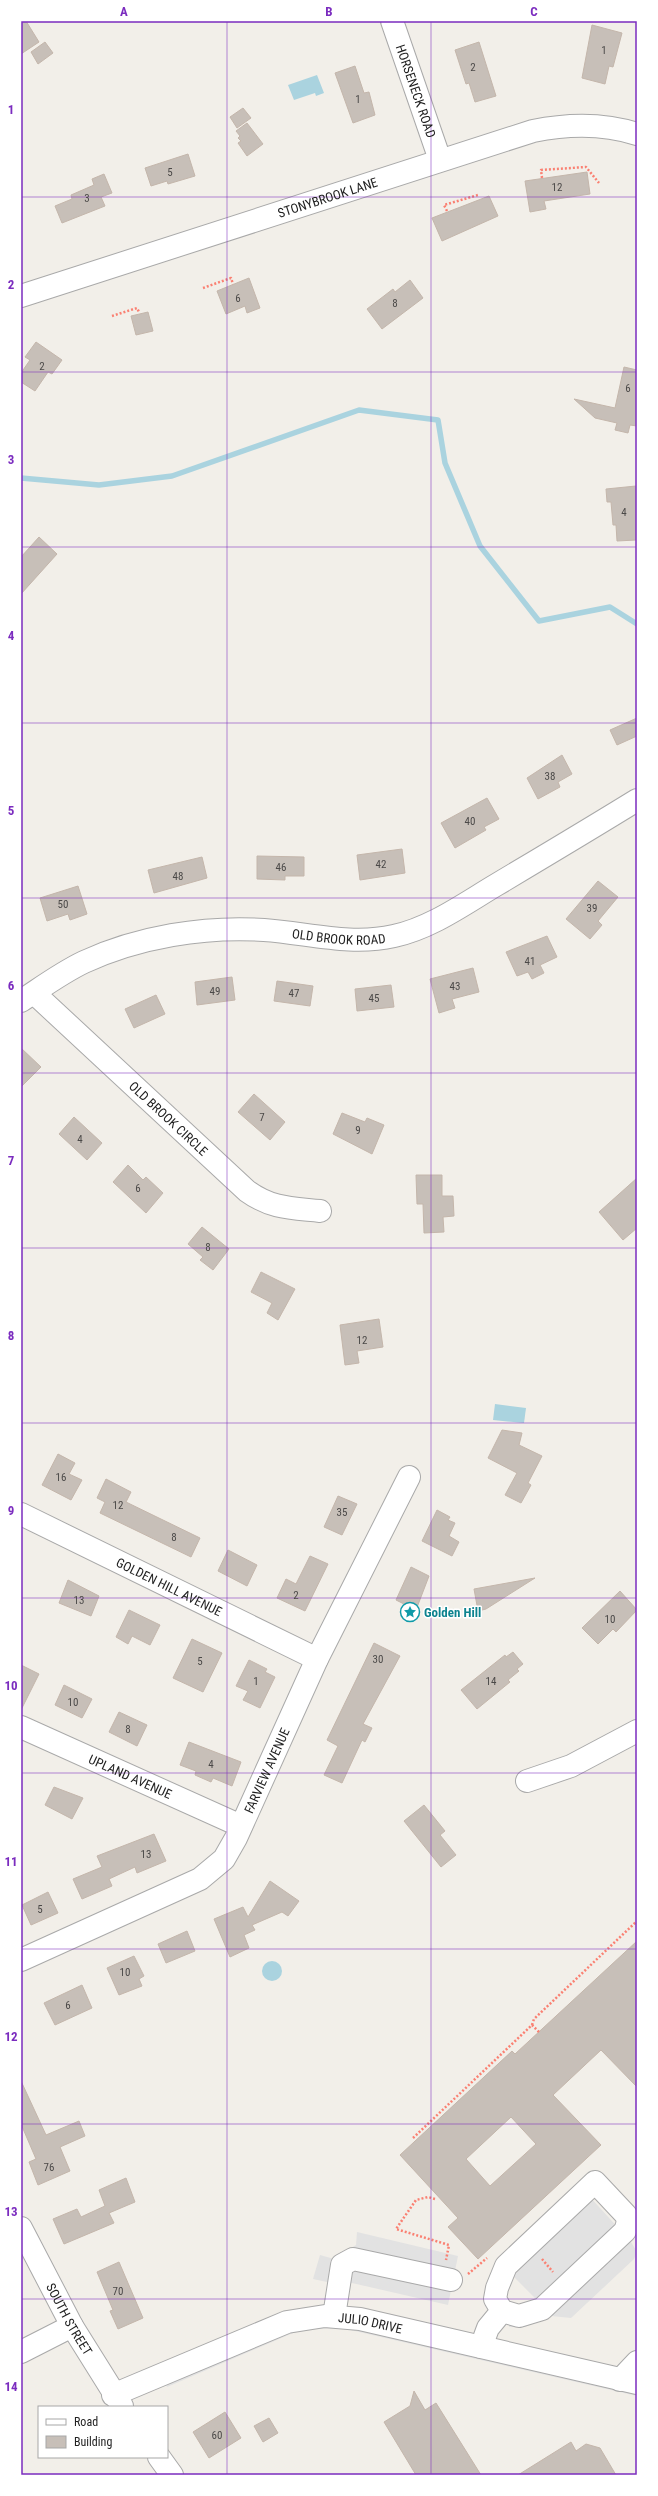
<svg xmlns="http://www.w3.org/2000/svg" width="658" height="2496" viewBox="0 0 658 2496" font-family="'Roboto Condensed',sans-serif">
	<rect width="100%" height="100%" fill="#f2efe9"/>
	<!-- parking -->
	<g fill="#e2e2e2">
		<polygon points="589,2196 631,2242 637,2252 634,2259 571,2318 551,2316 525,2327 509,2327 509,2320 552,2310 536,2299 508,2271"/>
		<polygon points="357,2232 458,2256 448,2305 352,2283 327,2282 313,2279 320,2255 334,2259 356,2245"/>
		<polygon points="328,2320 637,2389 637,2396 342,2328 310,2329 293,2333 167,2387 164,2379 293,2327"/>
	</g>
	<!-- water -->
	<g fill="#aad3df">
		<polygon points="317,75 324,93 316,96 315,93 294,100 288,85"/>
		<polygon points="495,1404 526,1408 524,1423 493,1420"/>
		<circle cx="272" cy="1971" r="10"/>
	</g>
	<g fill="none" stroke-linecap="round" stroke-linejoin="round">
		<!-- stream -->
		<polyline stroke="#aad3df" stroke-width="5.5" points="21,478 99,485 172,476 359,410 438,420 445,463 480,546 539,621 610,607 637,624"/>
	</g>
	<!-- building -->
	<g fill="#c7bfb8" stroke="#c4b6ab" fill-rule="evenodd">
		<polygon points="21,21 26,21 39,42 21,54"/>
		<polygon points="592,25 622,33 613,67 609,66 605,84 582,78"/>
		<polygon points="45,42 53,53 38,64 31,52"/>
		<polygon points="479,42 496,96 475,102 469,83 466,84 455,50"/>
		<polygon points="355,66 364,93 369,92 375,115 353,123 335,73"/>
		<polygon points="243,108 251,118 237,128 230,117"/>
		<polygon points="247,123 263,144 247,156 238,143 241,141 238,138 240,136 236,131"/>
		<polygon points="188,154 195,176 168,184 167,181 151,186 145,168"/>
		<polygon points="587,172 590,194 544,201 546,209 530,212 525,181"/>
		<polygon points="104,174 112,193 101,197 105,206 62,223 55,206 72,199 71,195 94,185 92,179"/>
		<polygon points="489,196 498,216 442,241 432,218"/>
		<polygon points="249,278 260,308 247,313 245,306 226,314 217,291"/>
		<polygon points="410,280 423,298 382,329 367,309 393,289 395,292"/>
		<polygon points="148,312 153,331 136,335 131,316"/>
		<polygon points="36,342 62,360 52,374 48,372 35,391 21,382 21,373 30,360 25,357"/>
		<polygon points="624,367 637,370 637,426 630,425 628,433 615,430 617,423 595,418 574,399 615,408"/>
		<polygon points="636,486 636,540 617,541 616,525 613,525 611,502 607,502 606,489"/>
		<polygon points="39,537 57,554 21,594 21,557"/>
		<polygon points="637,718 637,736 617,745 610,730"/>
		<polygon points="562,755 572,774 558,782 560,787 538,799 527,778"/>
		<polygon points="487,798 499,819 484,827 486,830 455,848 441,823"/>
		<polygon points="402,849 405,873 360,880 357,855"/>
		<polygon points="257,856 304,857 304,876 285,876 285,880 257,879"/>
		<polygon points="202,857 207,878 154,893 148,870"/>
		<polygon points="598,881 618,897 598,921 602,925 590,939 566,919"/>
		<polygon points="78,886 87,914 70,920 68,914 47,921 40,898"/>
		<polygon points="547,936 557,957 540,965 544,973 532,979 528,972 517,976 506,952"/>
		<polygon points="473,968 479,992 452,999 455,1008 439,1013 430,979"/>
		<polygon points="232,977 235,1000 197,1005 195,982"/>
		<polygon points="277,981 313,986 310,1006 274,1001"/>
		<polygon points="391,985 394,1007 357,1011 355,989"/>
		<polygon points="156,995 165,1014 134,1028 125,1009"/>
		<polygon points="21,1048 41,1067 21,1087"/>
		<polygon points="254,1094 285,1122 270,1140 238,1112"/>
		<polygon points="342,1113 365,1122 367,1118 384,1125 372,1154 333,1134"/>
		<polygon points="74,1117 102,1143 87,1160 59,1134"/>
		<polygon points="128,1165 143,1180 146,1177 163,1193 146,1213 113,1182"/>
		<polygon points="416,1175 442,1175 442,1196 453,1196 454,1216 443,1217 444,1232 424,1233 423,1204 417,1204"/>
		<polygon points="637,1178 637,1228 623,1240 599,1212"/>
		<polygon points="202,1227 229,1249 213,1270 200,1260 203,1257 188,1244"/>
		<polygon points="261,1272 295,1289 278,1320 267,1313 272,1303 251,1292"/>
		<polygon points="379,1319 383,1347 357,1351 359,1363 345,1365 340,1325"/>
		<polygon points="502,1430 522,1433 519,1445 542,1456 528,1483 531,1485 521,1503 505,1495 517,1473 488,1458"/>
		<polygon points="58,1454 75,1463 69,1474 82,1480 71,1500 42,1485"/>
		<polygon points="106,1479 131,1492 126,1502 200,1538 191,1557 100,1513 105,1502 97,1498"/>
		<polygon points="338,1496 357,1504 342,1535 324,1527"/>
		<polygon points="437,1510 450,1517 448,1520 455,1523 449,1536 459,1542 452,1556 422,1541"/>
		<polygon points="228,1550 257,1565 247,1586 218,1571"/>
		<polygon points="310,1556 328,1564 305,1611 277,1598 286,1579 296,1584"/>
		<polygon points="411,1567 429,1576 416,1610 396,1600"/>
		<polygon points="535,1578 486,1609 478,1611 474,1589"/>
		<polygon points="68,1580 99,1596 91,1616 59,1603"/>
		<polygon points="620,1591 637,1610 616,1632 613,1629 598,1644 582,1628"/>
		<polygon points="129,1610 160,1625 150,1645 132,1636 128,1644 116,1637"/>
		<polygon points="192,1639 222,1653 203,1692 173,1678"/>
		<polygon points="374,1643 400,1656 363,1724 372,1728 365,1742 362,1740 342,1783 324,1775 338,1746 327,1740"/>
		<polygon points="513,1652 523,1664 517,1669 519,1671 508,1680 510,1682 477,1709 461,1690 505,1655 506,1657"/>
		<polygon points="249,1660 267,1669 265,1672 275,1677 260,1708 243,1700 248,1691 236,1686"/>
		<polygon points="21,1665 39,1674 21,1710"/>
		<polygon points="64,1685 92,1699 82,1718 55,1705"/>
		<polygon points="119,1712 147,1725 137,1746 109,1732"/>
		<polygon points="189,1742 241,1762 232,1786 213,1778 211,1782 195,1775 196,1771 180,1765"/>
		<polygon points="54,1787 83,1798 72,1819 45,1805"/>
		<polygon points="424,1805 445,1831 440,1835 456,1855 441,1867 404,1821"/>
		<polygon points="154,1834 166,1861 137,1873 135,1867 109,1879 112,1886 82,1899 73,1879 102,1867 97,1856"/>
		<polygon points="270,1881 299,1901 288,1916 282,1912 252,1925 255,1930 244,1935 249,1948 230,1957 214,1919 243,1907 248,1917"/>
		<polygon points="48,1892 58,1913 31,1925 22,1905"/>
		<polygon points="187,1931 195,1951 166,1963 158,1944"/>
		<path d="M637,1941V2087L601,2050L553,2095L601,2145L478,2259L448,2227L458,2218L400,2155L512,2051L515,2054ZM511,2117L536,2144L490,2186L466,2159Z"/>
		<polygon points="134,1956 144,1976 139,1979 142,1986 119,1995 107,1968"/>
		<polygon points="82,1985 92,2008 55,2025 44,2003"/>
		<polygon points="21,2081 46,2135 79,2121 85,2136 60,2147 70,2171 38,2185 29,2162 36,2159 21,2124"/>
		<polygon points="126,2178 135,2202 109,2213 114,2223 64,2244 53,2219 77,2209 81,2217 105,2206 99,2190"/>
		<polygon points="119,2262 143,2318 118,2329 110,2311 113,2310 97,2272"/>
		<polygon points="414,2391 425,2410 436,2403 481,2475 416,2475 384,2422 410,2406"/>
		<polygon points="225,2412 241,2438 209,2458 193,2432"/>
		<polygon points="269,2418 278,2433 263,2442 254,2426"/>
		<polygon points="571,2442 576,2451 586,2444 600,2448 616,2475 518,2475"/>
	</g>
	<g fill="none" stroke-linecap="round" stroke-linejoin="round">
		<!-- minor casing -->
		<g stroke="#a9a9a9" stroke-width="24">
			<g id="minor">
				<path id="s1" d="M392,21L440,160"/>
				<path id="s2" d="M21,296L533,131C567,124 603,123 637,134"/>
				<path id="s3" d="M34,993L247,1191C272,1209 291,1208 320,1211"/>
				<path id="s4" d="M21,1001C41,988 61,973 84,962C138,937 204,926 264,930C308,933 350,946 394,936C431,928 464,904 496,885C543,857 590,829 637,800"/>
				<path id="s5" d="M21,1514L317,1659"/>
				<path id="s6" d="M21,1727L241,1826"/>
				<polyline points="527,1781 571,1766 637,1731"/>
				<path id="s7" d="M21,1960L200,1879L224,1859L236,1838L317,1659L409,1477"/>
				<path id="s8" d="M21,2228L72,2326L122,2406"/>
				<polyline points="334,2316 342,2265 353,2259 451,2280"/>
				<polyline points="481,2347 488,2328 502,2311 519,2316 542,2309 625,2231 628,2222 626,2215 595,2182 506,2266 497,2288 495,2299 502,2311"/>
				<polyline points="21,2352 72,2326"/>
				<polyline points="620,2380 637,2362"/>
				<path id="s9" d="M113,2395L287,2322L325,2316L360,2319L637,2383"/>
				<polyline points="159,2457 172,2475"/>
			</g>
		</g>
		<!-- path -->
		<g stroke="#fa8072" stroke-width="2.5" stroke-dasharray="2 2" stroke-linecap="butt">
			<polyline points="542,178 541,170 586,167 599,183"/>
			<polyline points="447,211 444,205 478,195"/>
			<polyline points="203,288 231,278 233,284"/>
			<polyline points="112,316 137,308 139,312"/>
			<polyline points="532,2025 534,2019 637,1921"/>
			<polyline points="413,2138 532,2025 539,2032"/>
			<polyline points="435,2199 428,2197 416,2200 396,2229 449,2245 446,2260"/>
			<polyline points="542,2259 553,2272"/>
			<polyline points="468,2274 487,2258"/>
		</g>
		<!-- minor -->
		<use href="#minor" stroke="#fff" stroke-width="22"/>
	</g>
	<!-- grid -->
	<path fill="none" stroke="#7b2cbf" stroke-width="1" stroke-opacity="0.55" d="M227,21V2475M431,21V2475M21,197H637M21,372H637M21,547H637M21,723H637M21,898H637M21,1073H637M21,1248H637M21,1423H637M21,1598H637M21,1773H637M21,1949H637M21,2124H637M21,2299H637"/>
	<!-- icons -->
	<defs>
		<g id="sight-ring" transform="scale(1)"><circle r="9.5" fill="#fff" stroke="#0f9aa8" stroke-width="1.5"/><path d="M0-6L1.8-2.2L6-1.7L2.9 1.2L3.7 5.4L0 3.3L-3.7 5.4L-2.9 1.2L-6-1.7L-1.8-2.2Z" fill="#0f9aa8"/></g>
	</defs>
	<g fill-rule="evenodd">
		<use href="#sight-ring" x="410" y="1612"/>
	</g>
	<g text-anchor="middle" stroke-width="3" stroke-linejoin="round" paint-order="stroke">
		<!-- number labels -->
		<g font-size="11" fill="#4b4948">
			<text x="604" y="54">1</text>
			<text x="473" y="71">2</text>
			<text x="358" y="103">1</text>
			<text x="170" y="176">5</text>
			<text x="557" y="191">12</text>
			<text x="87" y="202">3</text>
			<text x="238" y="302">6</text>
			<text x="395" y="307">8</text>
			<text x="42" y="370">2</text>
			<text x="628" y="392">6</text>
			<text x="624" y="516">4</text>
			<text x="550" y="780">38</text>
			<text x="470" y="825">40</text>
			<text x="381" y="868">42</text>
			<text x="281" y="871">46</text>
			<text x="178" y="880">48</text>
			<text x="63" y="908">50</text>
			<text x="592" y="912">39</text>
			<text x="530" y="965">41</text>
			<text x="455" y="990">43</text>
			<text x="215" y="995">49</text>
			<text x="294" y="997">47</text>
			<text x="374" y="1002">45</text>
			<text x="262" y="1121">7</text>
			<text x="358" y="1134">9</text>
			<text x="80" y="1143">4</text>
			<text x="138" y="1192">6</text>
			<text x="208" y="1251">8</text>
			<text x="362" y="1344">12</text>
			<text x="61" y="1481">16</text>
			<text x="118" y="1509">12</text>
			<text x="342" y="1516">35</text>
			<text x="174" y="1541">8</text>
			<text x="296" y="1599">2</text>
			<text x="79" y="1604">13</text>
			<text x="610" y="1623">10</text>
			<text x="378" y="1663">30</text>
			<text x="200" y="1665">5</text>
			<text x="256" y="1685">1</text>
			<text x="491" y="1685">14</text>
			<text x="73" y="1706">10</text>
			<text x="128" y="1733">8</text>
			<text x="211" y="1768">4</text>
			<text x="146" y="1858">13</text>
			<text x="40" y="1913">5</text>
			<text x="125" y="1976">10</text>
			<text x="68" y="2009">6</text>
			<text x="49" y="2171">76</text>
			<text x="118" y="2295">70</text>
			<text x="217" y="2439">60</text>
		</g>
		<!-- street labels -->
		<g font-size="13" fill="#222" stroke="#fff">
			<text dy="5" stroke="none"><textPath href="#s1" startOffset="74">HORSENECK ROAD</textPath></text>
			<text dy="5" stroke="none"><textPath href="#s2" startOffset="322">STONYBROOK LANE</textPath></text>
			<text dy="5" stroke="none"><textPath href="#s4" startOffset="334">OLD BROOK ROAD</textPath></text>
			<text dy="5" stroke="none"><textPath href="#s3" startOffset="184">OLD BROOK CIRCLE</textPath></text>
			<text dy="5" stroke="none"><textPath href="#s5" startOffset="165">GOLDEN HILL AVENUE</textPath></text>
			<text dy="5" stroke="none"><textPath href="#s7" startOffset="326">FARVIEW AVENUE</textPath></text>
			<text dy="5" stroke="none"><textPath href="#s6" startOffset="120">UPLAND AVENUE</textPath></text>
			<text dy="5" stroke="none"><textPath href="#s8" startOffset="103">SOUTH STREET</textPath></text>
			<text dy="5" stroke="none"><textPath href="#s9" startOffset="273">JULIO DRIVE</textPath></text>
		</g>
		<!-- culture labels -->
		<g font-size="13" font-weight="bold" fill="#0d838f" stroke="#fff" text-anchor="start">
			<text x="424" y="1617">Golden Hill</text>
		</g>
	</g>
	<!-- border -->
	<rect width="658" height="2496" fill="none" stroke="#ffffff" stroke-width="44"/>
	<!-- legend -->
	<rect x="38" y="2406" width="130" height="52" fill="#ffffff" stroke="#a7a7a7"/>
	<rect x="46" y="2419" width="20" height="6" fill="#ffffff" stroke="#a7a7a7"/>
	<text x="74" y="2426" font-size="12" fill="#222222">Road</text>
	<rect x="46" y="2436" width="20" height="12" fill="#c7bfb8" stroke="#a7a7a7"/>
	<text x="74" y="2446" font-size="12" fill="#222222">Building</text>
	<rect x="22" y="22" width="614" height="2452" fill="none" stroke="#7b2cbf" stroke-width="1.5"/>
	<g font-size="13" text-anchor="middle" font-weight="bold" fill="#7b2cbf">
		<text x="124" y="16">A</text>
		<text x="329" y="16">B</text>
		<text x="534" y="16">C</text>
		<text x="11" y="114">1</text>
		<text x="11" y="289">2</text>
		<text x="11" y="464">3</text>
		<text x="11" y="640">4</text>
		<text x="11" y="815">5</text>
		<text x="11" y="990">6</text>
		<text x="11" y="1165">7</text>
		<text x="11" y="1340">8</text>
		<text x="11" y="1515">9</text>
		<text x="11" y="1690">10</text>
		<text x="11" y="1866">11</text>
		<text x="11" y="2041">12</text>
		<text x="11" y="2216">13</text>
		<text x="11" y="2391">14</text>
	</g>
</svg>
